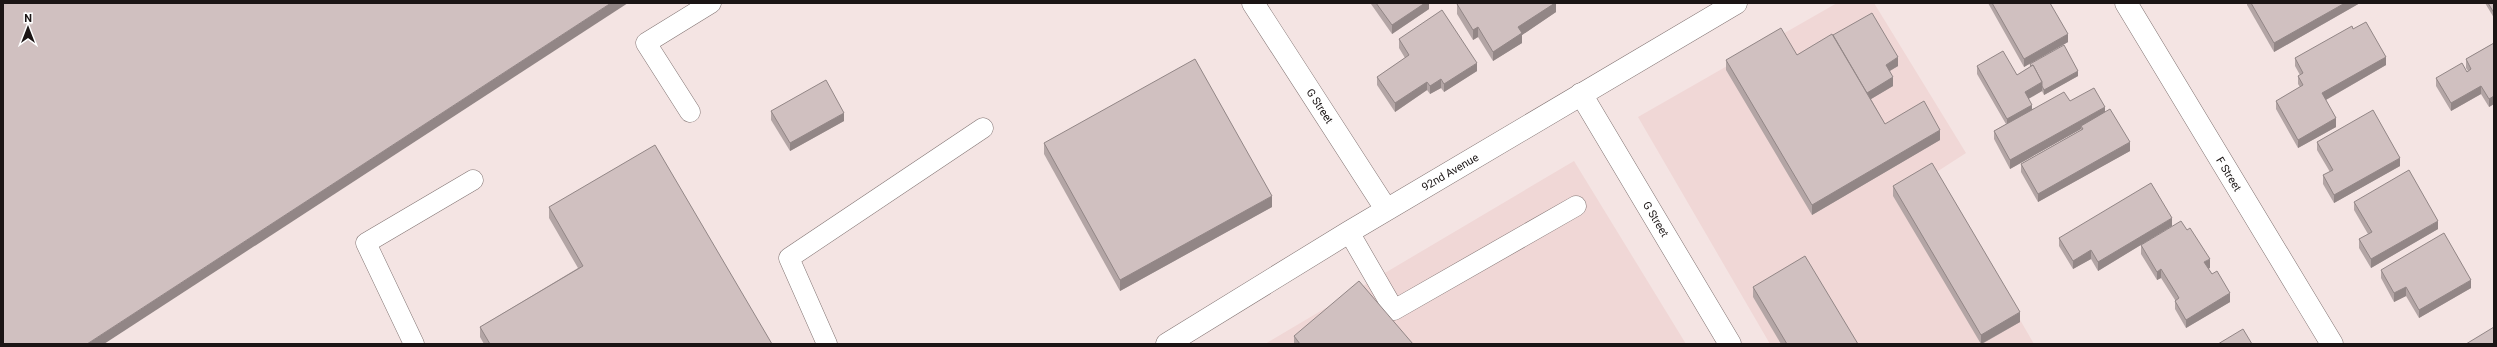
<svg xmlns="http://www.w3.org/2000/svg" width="2497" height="347" viewBox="0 0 2497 347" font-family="Roboto,sans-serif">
	<rect width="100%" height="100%" fill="#f4e4e3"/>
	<!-- built -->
	<g fill="#f0d7d6">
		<polygon points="1837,3 1874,3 1966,153 1935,173 2034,344 1770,344 1638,117"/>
		<polygon points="1574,161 1686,344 1265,344"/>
	</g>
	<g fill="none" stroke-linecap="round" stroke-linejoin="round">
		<!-- lane casing -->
		<g stroke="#827473" stroke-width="21">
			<g id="lane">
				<polyline points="690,112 646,43 711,3"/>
				<polyline points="1349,232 1394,310 1576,206"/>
				<polyline points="414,344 366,243 473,180"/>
				<polyline points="827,344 789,258 983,128"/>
			</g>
		</g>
		<!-- street casing -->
		<g stroke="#827473" stroke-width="23">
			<g id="street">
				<polyline points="1253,3 1386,209"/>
				<polyline points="2126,3 2332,344"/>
				<polyline points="1581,94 1730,344"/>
				<polyline points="1167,344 1349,232 1736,3"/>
			</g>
		</g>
		<!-- lane -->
		<use href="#lane" stroke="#fff" stroke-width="20"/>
		<!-- street -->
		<use href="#street" stroke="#fff" stroke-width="22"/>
	</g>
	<!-- wall -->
	<g fill="#b3a5a5">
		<polygon points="1371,3 1429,3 1429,9 1392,34 1371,4"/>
		<polygon points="1556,3 1556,12 1522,35 1522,43 1493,61 1478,37 1473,40 1457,14 1457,4"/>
		<polygon points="1988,3 2050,3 2068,42 2024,67"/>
		<polygon points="2247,3 2360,3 2274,52 2247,5"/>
		<polygon points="2485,3 2494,3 2494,18"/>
		<polygon points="2353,29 2386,65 2326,100 2336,127 2298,148 2276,109 2276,101 2300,87 2298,84 2298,76 2300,75 2295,66 2295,58"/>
		<polygon points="1833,35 1898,66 1890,71 1893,86 1871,99 1885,124 1940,140 1812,215 1726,70 1726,60 1797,55"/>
		<polygon points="1399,39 1477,71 1444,92 1441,88 1430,94 1427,90 1395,112 1377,85 1377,77 1405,58 1399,48"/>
		<polygon points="2494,43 2494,104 2489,107 2481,94 2451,111 2436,86 2436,78 2468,71 2466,68 2466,59"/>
		<polygon points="2030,64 2078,76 2044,95 2042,91 2028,98 2032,109 2070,101 2105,112 2130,151 2038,202 2021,172 2021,164 2081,130 2081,129 2010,169 1994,139 1994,131 2006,124 1977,74 1977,66 2017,75 2030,67"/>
		<polygon points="771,111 844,121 790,151 771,120"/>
		<polygon points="2317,142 2400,166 2334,203 2323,184 2323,175 2330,172 2317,150"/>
		<polygon points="1044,143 1272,207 1120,291 1044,154"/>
		<polygon points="1893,186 2020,322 1982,344 1981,344 1893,196"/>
		<polygon points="2354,202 2438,229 2371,268 2359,248 2359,239 2368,234 2354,210"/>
		<polygon points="549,207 772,344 484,344 480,337 480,327 578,268 549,218"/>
		<polygon points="2172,226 2098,271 2091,259 2073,269 2059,246 2059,238"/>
		<polygon points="2141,245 2210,268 2208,268 2230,302 2186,328 2175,309 2175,300 2161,278 2157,280 2141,254"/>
		<polygon points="2381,270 2471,288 2419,318 2406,296 2394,302 2381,278"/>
		<polygon points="1753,287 1858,344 1781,344 1753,297"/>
		<polygon points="1294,336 1413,344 1294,344"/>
	</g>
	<!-- shaded-wall -->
	<g fill="#928686">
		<polygon points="611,3 628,3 104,344 87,344"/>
		<polygon points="1425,3 1429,3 1429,9 1392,34 1392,25"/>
		<polygon points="1555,3 1556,3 1556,12 1522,35 1522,43 1493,61 1493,52 1518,27"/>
		<polygon points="2345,3 2360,3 2274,52 2274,43"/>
		<polygon points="1478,27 1478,37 1473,40 1473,30"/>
		<polygon points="2068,34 2068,42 2024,67 2024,59"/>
		<polygon points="1898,57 1898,66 1886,73 1886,65"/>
		<polygon points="2386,57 2386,65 2322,102 2322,93"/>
		<polygon points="1477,63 1477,71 1444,92 1444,84"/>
		<polygon points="2078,71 2078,76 2044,95 2044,90"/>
		<polygon points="1893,77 1893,86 1866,102 1866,93"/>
		<polygon points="1441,79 1441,88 1430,94 1430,86"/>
		<polygon points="1427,82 1427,90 1395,112 1395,103"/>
		<polygon points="2042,82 2042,91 2025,101 2025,92"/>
		<polygon points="2481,86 2481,94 2451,111 2451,103"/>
		<polygon points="2494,96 2494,104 2489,107 2489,99"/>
		<polygon points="2032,105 2032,114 2007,127 2007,119"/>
		<polygon points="2105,107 2105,115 2081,126 2081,129 2010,169 2010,160"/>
		<polygon points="844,113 844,121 790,151 790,143"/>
		<polygon points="2336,118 2336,127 2298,148 2298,140"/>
		<polygon points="1940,130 1940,140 1812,215 1812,205"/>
		<polygon points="2130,142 2130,151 2038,202 2038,194"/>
		<polygon points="2400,158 2400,166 2334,203 2334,195"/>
		<polygon points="1272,196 1272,207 1120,291 1120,280"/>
		<polygon points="2172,218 2172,226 2098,271 2098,262"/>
		<polygon points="2438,221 2438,229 2371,268 2371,259"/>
		<polygon points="2091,250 2091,259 2073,269 2073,261"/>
		<polygon points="2210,259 2210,268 2204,271 2204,262"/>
		<polygon points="2161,269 2161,278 2157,280 2157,272"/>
		<polygon points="2471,280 2471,288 2419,318 2419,310"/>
		<polygon points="2406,287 2406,296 2394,302 2394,293"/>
		<polygon points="2230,293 2230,302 2186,328 2186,320"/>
		<polygon points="2020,312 2020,322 1981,344 1981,335"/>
	</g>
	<!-- building -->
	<g fill="#d0c0c0" stroke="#928686">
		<polygon points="3,3 611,3 87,344 3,344"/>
		<polygon points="1376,3 1425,3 1392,25"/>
		<polygon points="1459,3 1555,3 1518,27 1522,33 1493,52 1478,27 1473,30 1457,4"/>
		<polygon points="1992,3 2050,3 2068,34 2024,59"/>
		<polygon points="2251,3 2345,3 2274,43"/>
		<polygon points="2488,3 2494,3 2494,13"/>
		<polygon points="1442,10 1477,63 1444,84 1441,79 1430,86 1427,82 1395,103 1377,77 1409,55 1399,39"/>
		<polygon points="1872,13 1898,57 1886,65 1893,77 1867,93 1833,35"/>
		<polygon points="2366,22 2386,57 2322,93 2336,118 2298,140 2276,101 2303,85 2298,76 2303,73 2295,58 2352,26 2353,29"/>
		<polygon points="1781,28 1797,55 1832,34 1885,124 1924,101 1940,130 1812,205 1726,60"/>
		<polygon points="2494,43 2494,96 2489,99 2481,86 2451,103 2436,78 2462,63 2467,72 2471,69 2466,59"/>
		<polygon points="2064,45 2078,71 2044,90 2042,86 2042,82 2033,65 2031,66 2030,64"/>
		<polygon points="2003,51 2017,75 2033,65 2042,82 2025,92 2032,105 2007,119 1977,66"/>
		<polygon points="1195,59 1272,196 1120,280 1044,143"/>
		<polygon points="826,80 844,113 790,143 771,111"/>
		<polygon points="2094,88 2105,107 2010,160 1994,131 2064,92 2070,101"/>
		<polygon points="2110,109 2130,142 2038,194 2021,164 2083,129 2081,126"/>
		<polygon points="2373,110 2400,158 2334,195 2323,175 2333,170 2317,142"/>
		<polygon points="655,145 772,344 490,344 480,327 583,266 549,207"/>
		<polygon points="1932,163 2020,312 1981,335 1893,186"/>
		<polygon points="2409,170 2438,221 2371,259 2359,239 2372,232 2354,202"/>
		<polygon points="2151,183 2172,218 2098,262 2091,250 2073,261 2059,238"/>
		<polygon points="2181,221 2187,230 2190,228 2210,259 2204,262 2212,274 2217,271 2230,293 2186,320 2175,301 2179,298 2161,269 2157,272 2141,245"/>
		<polygon points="2444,233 2471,280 2419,310 2406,287 2394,293 2381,270"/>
		<polygon points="1805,256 1858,344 1787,344 1753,287"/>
		<polygon points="1359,281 1413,344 1300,344 1294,336"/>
		<polygon points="2494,327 2494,344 2466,344"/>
		<polygon points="2243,329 2252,344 2218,344"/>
	</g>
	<g text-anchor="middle" stroke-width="3" stroke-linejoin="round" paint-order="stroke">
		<!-- street labels -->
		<g font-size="11" fill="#1b1515" stroke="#fff">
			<text transform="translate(1320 106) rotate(57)" y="4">G Street</text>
			<text transform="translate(1450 172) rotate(-30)" y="4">92nd Avenue</text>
			<text transform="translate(2229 174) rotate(59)" y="4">F Street</text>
			<text transform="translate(1656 219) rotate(59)" y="4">G Street</text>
		</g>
	</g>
	<!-- border -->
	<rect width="2497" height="347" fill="none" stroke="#1b1515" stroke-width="8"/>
	<!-- north arrow -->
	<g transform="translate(28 28)" stroke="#ffffff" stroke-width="3" paint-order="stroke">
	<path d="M0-3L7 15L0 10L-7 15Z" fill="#1b1515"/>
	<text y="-6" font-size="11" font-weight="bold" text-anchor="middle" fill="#1b1515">N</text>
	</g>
</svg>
